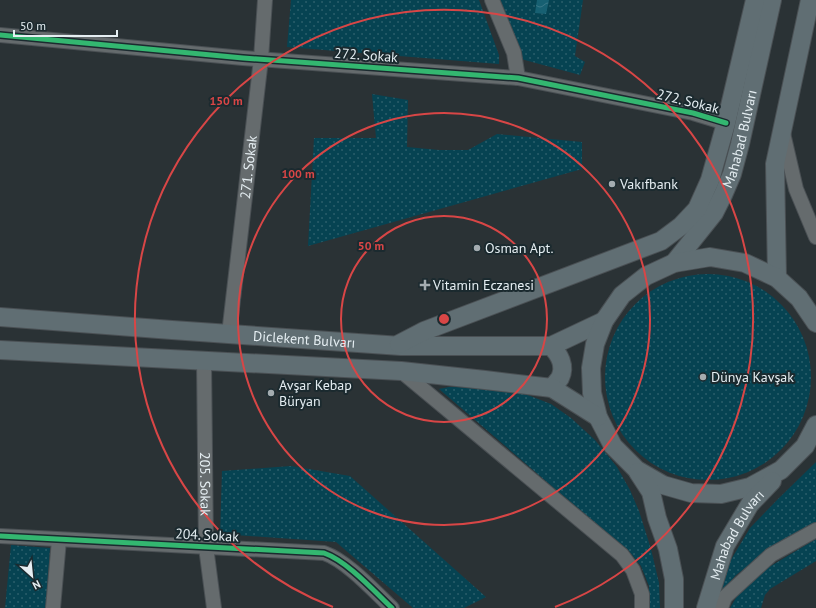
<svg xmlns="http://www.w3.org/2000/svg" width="816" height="608" viewBox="0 0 816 608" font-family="'PT Sans',sans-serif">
	<defs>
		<pattern id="grass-dots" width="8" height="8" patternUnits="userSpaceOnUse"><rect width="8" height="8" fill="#064352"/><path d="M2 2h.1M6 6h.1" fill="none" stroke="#2a5e6b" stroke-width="1.8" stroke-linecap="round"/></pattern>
		<pattern id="water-waves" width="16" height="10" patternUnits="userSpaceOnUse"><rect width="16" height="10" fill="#176072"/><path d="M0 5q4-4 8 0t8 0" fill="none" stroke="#397787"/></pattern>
	</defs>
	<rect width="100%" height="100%" fill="#2a3235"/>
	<!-- grass -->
	<g fill="url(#grass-dots)">
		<polygon points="291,0 479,0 499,55 499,64 287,47"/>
		<polygon points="498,0 583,0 575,56 585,62 580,75 521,59"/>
		<polygon points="372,94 408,100 407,147 439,150 468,150 497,134 582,142 582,169 308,246 314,138 376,138"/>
		<circle cx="708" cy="377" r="103"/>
		<polygon points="449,387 498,388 525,394 551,404 571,418 595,440 617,467 630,490 639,511 651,549 659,583 660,608 649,608 649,586 641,566 628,550 554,488 439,389"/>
		<polygon points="816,462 816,522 756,560 736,575 716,598 729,563 750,528 778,499"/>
		<polygon points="291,466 350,476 486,597 464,608 413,608 336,542 220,534 222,471"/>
		<polygon points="816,539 816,561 770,589 765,595 761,608 730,608 740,591 759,573"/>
		<polygon points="11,545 50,548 46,608 5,608"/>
	</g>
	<!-- water -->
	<polygon fill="url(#water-waves)" points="537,0 549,0 546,14 535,13"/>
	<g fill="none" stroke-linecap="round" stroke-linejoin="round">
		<!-- minor casing -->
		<g stroke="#4a5054" stroke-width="16">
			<g id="minor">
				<polyline points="492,0 514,53 518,78"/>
				<polyline points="0,35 243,58 518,78 693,113 726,123"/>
				<polyline points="783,133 796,189 816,237"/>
				<path id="s1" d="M229,334L261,59L265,0"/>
				<path id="s2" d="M204,360L206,547L214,608"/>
				<polyline points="401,371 622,555 633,570 642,594 642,608"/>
				<path d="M0,536L324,553C347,561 374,591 392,608"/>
				<polyline points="53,608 59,540"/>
				<polyline points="721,608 725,597 771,555 816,530"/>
			</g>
		</g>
		<!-- major casing -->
		<g stroke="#4a5054" stroke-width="20">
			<g id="major">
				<path id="s3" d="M674,263L714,213L723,195L732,174L740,144L772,0"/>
				<polyline points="777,278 775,164 810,0"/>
				<path id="s4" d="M0,317L172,330L401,346H551L604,321"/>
				<polyline points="816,323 799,298 777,278 745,263 710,257 674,263 646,276 622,295 604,321 595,344 591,368 592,393 598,417 613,446 637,470 663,485 691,493 721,494 750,487 781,470 805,446 816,425"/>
				<polyline points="399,344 424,331 661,241 681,226 697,209 710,180 726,123 755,0"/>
				<path d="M551,346C559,354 566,366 560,378C558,381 554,385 552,388"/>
				<polyline points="0,350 401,371 485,380 552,388 598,417"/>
				<polyline points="638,472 651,492 657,518 668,549 674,579 674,608"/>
				<path id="s5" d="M706,608L725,546L750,504L772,481"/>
			</g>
		</g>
		<!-- minor -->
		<use href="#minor" stroke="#656b6d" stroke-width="14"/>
		<!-- major -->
		<use href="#major" stroke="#606e73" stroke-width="18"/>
		<!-- cycleway casing -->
		<g stroke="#1b2a2f" stroke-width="8">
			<g id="cycleway">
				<polyline points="0,35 243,58 518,78 693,113 726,123"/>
				<path d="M0,536L324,553C347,561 374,591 392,608"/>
			</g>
		</g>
		<!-- cycleway -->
		<use href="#cycleway" stroke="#33b770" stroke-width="5"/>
	</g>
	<!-- distance rings -->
	<g fill="none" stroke="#d84646" stroke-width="2">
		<circle cx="444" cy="319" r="103"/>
		<circle cx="444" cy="319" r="206"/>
		<path d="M333 607A309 309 0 1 1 555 607"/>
	</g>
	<!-- markers -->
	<g fill="#a4acb0" stroke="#1b2a2f" stroke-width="1.5">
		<circle cx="612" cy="184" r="4"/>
		<circle cx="477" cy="248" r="4"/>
		<path d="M423 279h4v4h4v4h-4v4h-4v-4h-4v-4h4z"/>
		<circle cx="703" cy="377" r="4"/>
		<circle cx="271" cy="393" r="4"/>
	</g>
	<g text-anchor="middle" stroke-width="4" stroke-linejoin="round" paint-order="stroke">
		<!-- street labels -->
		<g font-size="14" fill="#e5eef2" stroke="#1b2a2f">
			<text transform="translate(366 55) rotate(4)" y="5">272. Sokak</text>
			<text transform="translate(688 101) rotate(14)" y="5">272. Sokak</text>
			<text dy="5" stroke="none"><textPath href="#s3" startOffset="143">Mahabad Bulvarı</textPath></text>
			<text dy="5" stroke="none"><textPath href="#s1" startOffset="168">271. Sokak</textPath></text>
			<text dy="5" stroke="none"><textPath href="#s4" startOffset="305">Diclekent Bulvarı</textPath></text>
			<text dy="5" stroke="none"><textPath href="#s2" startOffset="124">205. Sokak</textPath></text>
			<text transform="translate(207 535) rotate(3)" y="5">204. Sokak</text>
			<text dy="5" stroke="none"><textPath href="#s5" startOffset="80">Mahabad Bulvarı</textPath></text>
		</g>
		<!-- poi labels -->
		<g font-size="14" fill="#e5eef2" stroke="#1b2a2f" text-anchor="start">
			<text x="620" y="189">Vakıfbank</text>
			<text x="485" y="253">Osman Apt.</text>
			<text x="433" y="290">Vitamin Eczanesi</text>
			<text x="711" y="382">Dünya Kavşak</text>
			<text x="279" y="390">Avşar Kebap<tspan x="279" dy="16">Büryan</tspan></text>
		</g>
	</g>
	<circle cx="444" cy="319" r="6" fill="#d84646" stroke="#1b2a2f" stroke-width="2"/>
	<g font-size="12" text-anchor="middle" font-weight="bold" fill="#d84646" stroke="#1b2a2f" stroke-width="4" stroke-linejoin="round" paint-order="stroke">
		<text x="226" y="105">150 m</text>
		<text x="298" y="178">100 m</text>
		<text x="371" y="250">50 m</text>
	</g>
	<!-- north arrow -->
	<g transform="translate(32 576) rotate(153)" stroke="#1b2a2f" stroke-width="3" paint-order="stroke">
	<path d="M0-3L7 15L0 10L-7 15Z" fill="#e5eef2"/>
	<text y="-6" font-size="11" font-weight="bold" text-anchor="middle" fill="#e5eef2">N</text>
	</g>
	<!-- scale -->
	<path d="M14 30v6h103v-6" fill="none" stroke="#e5eef2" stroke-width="2"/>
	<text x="20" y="30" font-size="12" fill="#e5eef2" stroke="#1b2a2f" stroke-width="3" paint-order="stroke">50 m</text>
</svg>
